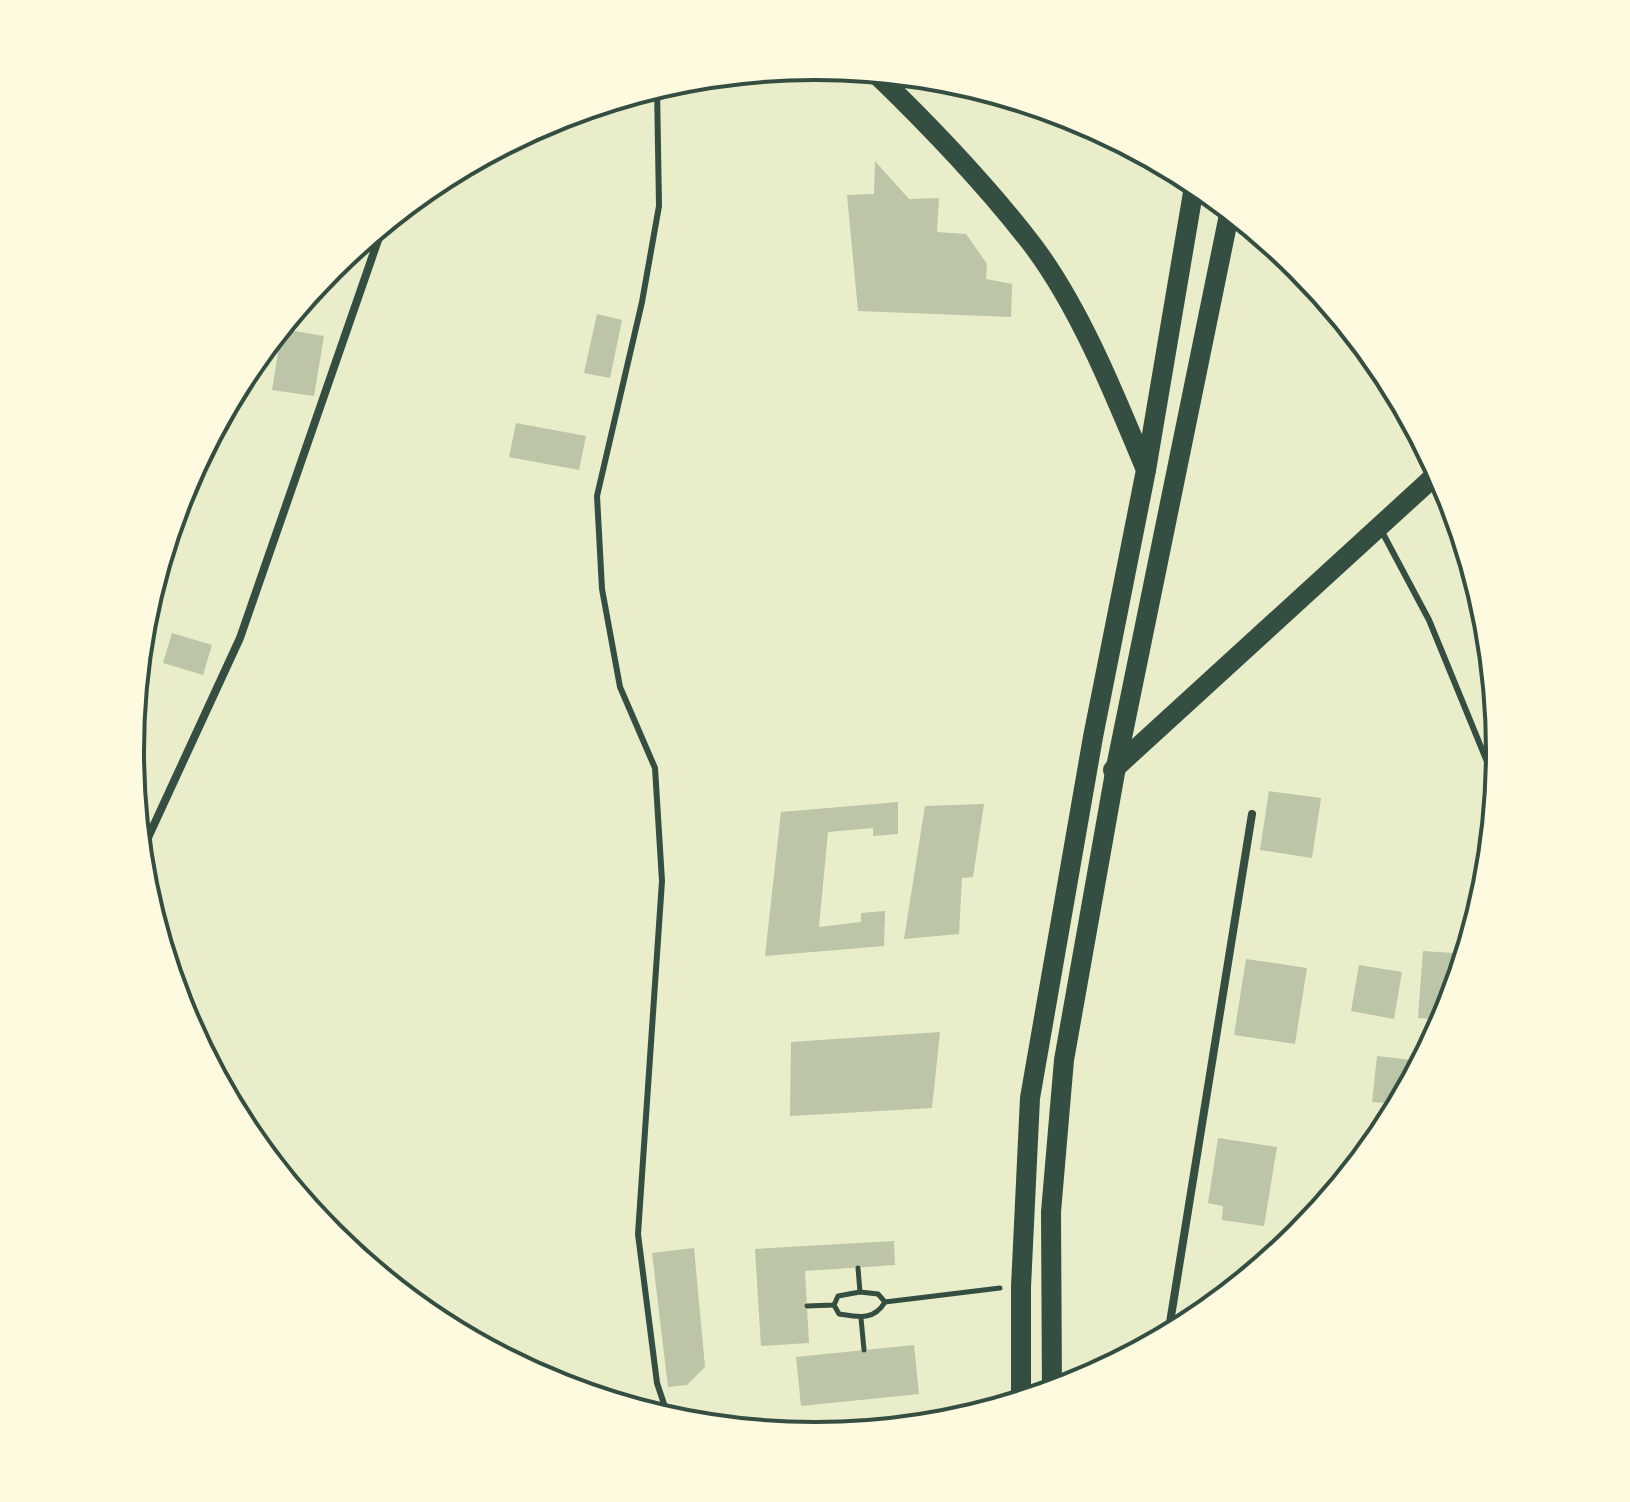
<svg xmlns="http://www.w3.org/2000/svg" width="1630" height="1502" viewBox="0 0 1630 1502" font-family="'Open Sans',sans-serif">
	<rect width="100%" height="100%" fill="#e9edc9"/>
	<!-- building -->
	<g fill="#bcc5a7">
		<polygon points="875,161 909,199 939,198 937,232 966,234 987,264 986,279 1012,284 1011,317 858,311 847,195 874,194"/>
		<polygon points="597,314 622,320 610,378 584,373"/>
		<polygon points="282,329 324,336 314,396 272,390"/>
		<polygon points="516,423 586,436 579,470 509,457"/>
		<polygon points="172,633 212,645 203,675 163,663"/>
		<polygon points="1269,791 1321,798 1312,858 1260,850"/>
		<polygon points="898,802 898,834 873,836 873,828 828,832 819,927 861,922 861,913 885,911 884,946 765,956 781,812"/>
		<polygon points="984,804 973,877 962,878 959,934 904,939 925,806"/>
		<polygon points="1423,951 1453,953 1448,1013 1444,1020 1418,1018"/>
		<polygon points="1246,959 1307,968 1295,1044 1234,1035"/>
		<polygon points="1359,965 1402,972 1394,1019 1351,1011"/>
		<polygon points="940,1032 932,1108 790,1116 791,1042"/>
		<polygon points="1377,1056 1411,1060 1408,1087 1399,1104 1372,1102"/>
		<polygon points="1218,1138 1277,1147 1264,1226 1222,1220 1223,1206 1208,1203"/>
		<polygon points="894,1241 895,1265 805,1271 809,1343 761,1346 755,1249"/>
		<polygon points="694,1248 705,1367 687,1385 668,1387 652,1253"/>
		<polygon points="1188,1308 1208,1311 1186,1326"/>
		<polygon points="914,1345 919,1394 801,1406 796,1357"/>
	</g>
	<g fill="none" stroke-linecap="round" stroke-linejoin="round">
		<!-- path -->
		<g stroke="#344e41" stroke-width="5">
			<polyline points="858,1268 860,1292"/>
			<path d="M834,1305L839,1314C858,1317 874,1321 885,1302"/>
			<polyline points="807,1306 834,1305 838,1296 860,1292 878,1294 885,1302 1000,1288"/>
			<polyline points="861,1318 864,1350"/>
		</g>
		<!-- service -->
		<g stroke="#344e41" stroke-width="6">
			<polyline points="657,87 659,206 642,302 597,496 602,589 620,687 655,768 662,881 638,1234 657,1383 669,1419"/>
			<polyline points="1380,528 1429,620 1497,786"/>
		</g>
		<!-- minor -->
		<g stroke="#344e41" stroke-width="8">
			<polyline points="140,855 240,638 384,223"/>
			<polyline points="1168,1335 1252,814"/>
		</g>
		<!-- primary -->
		<g stroke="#344e41" stroke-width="20">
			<path d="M874,72C931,127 986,184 1034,247C1081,310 1116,398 1146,470"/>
			<polyline points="1113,770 1439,472"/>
			<polyline points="1052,1392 1051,1212 1064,1060 1116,767 1230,210"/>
			<polyline points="1021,1401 1021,1287 1030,1098 1093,737 1146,470 1195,181"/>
		</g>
	</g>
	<!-- crop -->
	<path d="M0 0H1630V1502H0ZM144 751a671 671 0 1 1 1342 0a671 671 0 1 1-1342 0Z" fill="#fefae0" fill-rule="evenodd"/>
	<path fill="none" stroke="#344e41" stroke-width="4" d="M144 751a671 671 0 1 1 1342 0a671 671 0 1 1-1342 0Z"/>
</svg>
